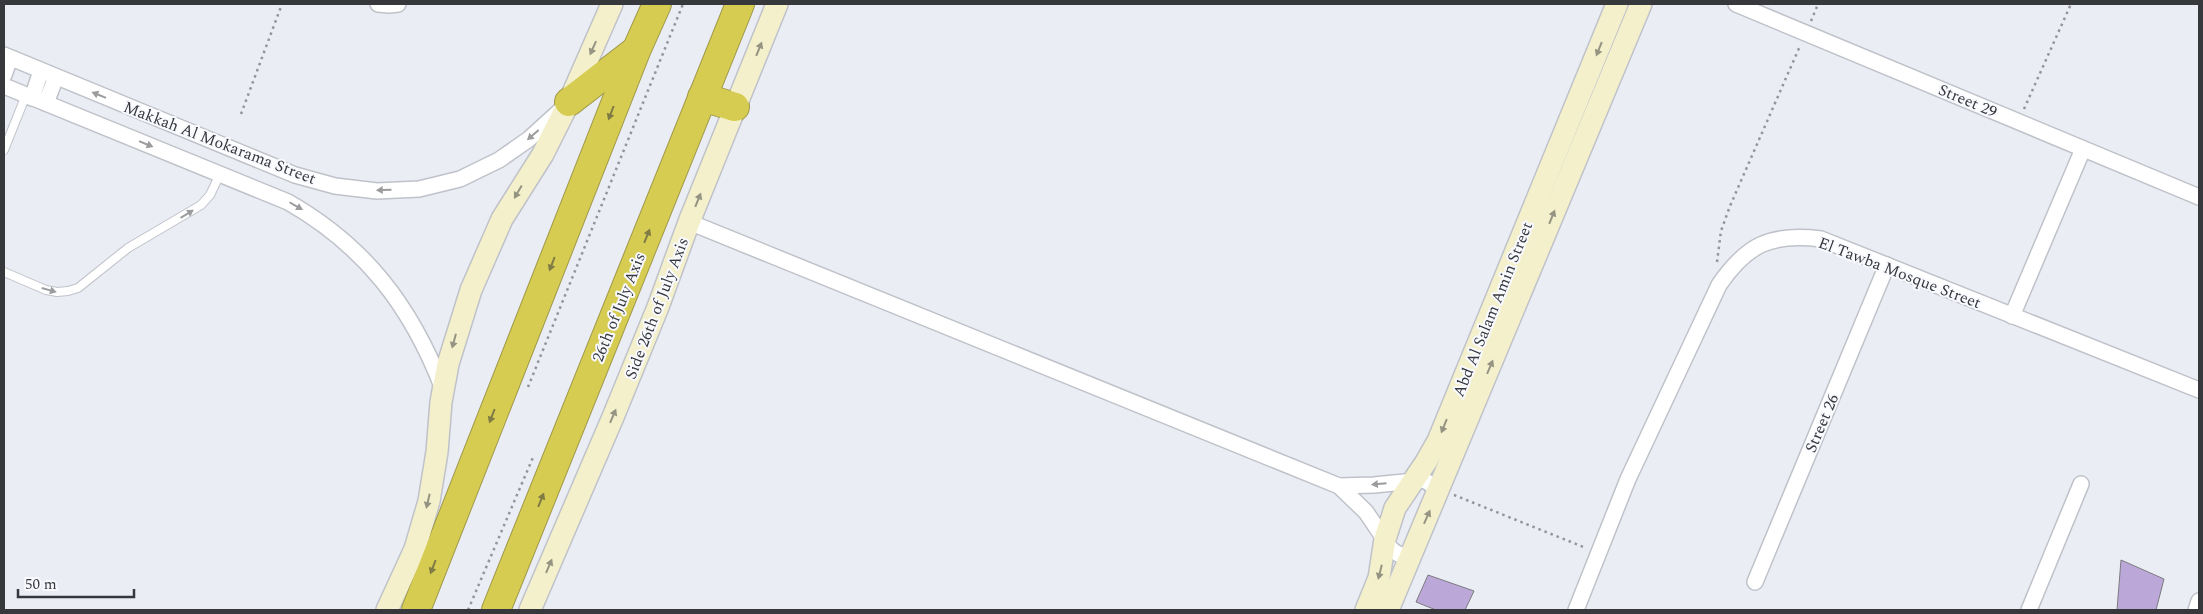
<svg xmlns="http://www.w3.org/2000/svg" width="2203" height="614" viewBox="0 0 2203 614" font-family="Spectral,serif">
	<rect width="100%" height="100%" fill="#eaedf4"/>
	<!-- building -->
	<g fill="#bba8d8" stroke="#7d7a81">
		<polygon points="2121,560 2164,579 2156,610 2117,610"/>
		<polygon points="1428,575 1474,591 1465,610 1436,610 1416,602"/>
	</g>
	<g fill="none" stroke-linecap="round" stroke-linejoin="round">
		<!-- lane casing -->
		<g stroke="#c0c2ca" stroke-width="10">
			<g id="lane">
				<polyline points="4,150 26,95"/>
				<polyline points="4,272 46,290 57,292 68,291 78,288 128,248 201,205 210,195 220,174"/>
			</g>
		</g>
		<!-- street casing -->
		<g stroke="#c0c2ca" stroke-width="18">
			<g id="street">
				<polyline points="378,4 389,5 398,4"/>
				<polyline points="1736,4 2199,197"/>
				<polyline points="4,55 295,175 335,186 377,191 419,189 460,179 499,160 529,139 562,109"/>
				<polyline points="4,75 10,58"/>
				<path d="M4,86L288,202C365,246 411,306 443,389"/>
				<polyline points="32,98 41,71"/>
				<polyline points="46,103 56,77"/>
				<polyline points="689,222 1339,486 1366,512 1391,549 1398,554 1409,556"/>
				<polyline points="2012,316 2083,149"/>
				<polyline points="1339,486 1374,485 1424,480 1432,485 1437,495"/>
				<polyline points="1755,582 1887,265"/>
				<path d="M1576,610L1628,479L1719,285C1747,244 1771,233 1821,239L2199,390"/>
				<polyline points="2029,610 2081,484"/>
				<polyline points="2196,610 2199,601"/>
			</g>
		</g>
		<!-- secondary casing -->
		<g stroke="#c0c2ca" stroke-width="24">
			<g id="secondary">
				<polyline points="387,610 415,549 429,501 437,452 441,402 448,364 471,290 502,219 543,154 569,102 612,4"/>
				<polyline points="530,610 613,417 658,307 689,222 777,4"/>
				<polyline points="1366,610 1379,578 1385,539 1395,508 1426,462 1438,441 1617,4"/>
				<polyline points="1388,610 1641,4"/>
			</g>
		</g>
		<!-- highway casing -->
		<g stroke="#9f984a" stroke-width="30">
			<g id="highway">
				<polyline points="702,97 735,107"/>
				<polyline points="569,102 635,51"/>
				<polyline points="416,610 636,51 657,4"/>
				<polyline points="496,610 740,4"/>
			</g>
		</g>
		<!-- path -->
		<g stroke="#93959a" stroke-width="2.5" stroke-dasharray="2.5 4" stroke-linecap="butt">
			<polyline points="1811,21 1818,4"/>
			<polyline points="2024,109 2071,4"/>
			<polyline points="241,114 282,4"/>
			<polyline points="1717,262 1721,231 1730,206 1800,46"/>
			<polyline points="528,387 683,4"/>
			<polyline points="1454,495 1586,548"/>
			<polyline points="468,610 534,455"/>
		</g>
		<!-- lane -->
		<use href="#lane" stroke="#fff" stroke-width="8"/>
		<!-- street -->
		<use href="#street" stroke="#fff" stroke-width="15"/>
		<!-- secondary -->
		<use href="#secondary" stroke="#f3f0cb" stroke-width="21"/>
		<!-- highway -->
		<use href="#highway" stroke="#d7cc52" stroke-width="28"/>
	</g>
	<!-- one-way arrows -->
	<defs><path id="oneway-solid" d="M-6-.8H1V-3.2L6.5 0L1 3.2V.8H-6Z" transform="scale(1.25)"/></defs>
	<g fill="#959483">
		<use href="#oneway-solid" transform="translate(593 48) rotate(114)"/>
		<use href="#oneway-solid" transform="translate(759 49) rotate(-68)"/>
		<use href="#oneway-solid" transform="translate(1599 49) rotate(112)"/>
		<use href="#oneway-solid" transform="translate(518 192) rotate(120)"/>
		<use href="#oneway-solid" transform="translate(698 200) rotate(-68)"/>
		<use href="#oneway-solid" transform="translate(1552 217) rotate(-68)"/>
		<use href="#oneway-solid" transform="translate(454 341) rotate(105)"/>
		<use href="#oneway-solid" transform="translate(1490 367) rotate(-67)"/>
		<use href="#oneway-solid" transform="translate(613 416) rotate(-67)"/>
		<use href="#oneway-solid" transform="translate(1444 426) rotate(112)"/>
		<use href="#oneway-solid" transform="translate(428 501) rotate(103)"/>
		<use href="#oneway-solid" transform="translate(1427 517) rotate(-66)"/>
		<use href="#oneway-solid" transform="translate(549 566) rotate(-67)"/>
		<use href="#oneway-solid" transform="translate(1380 572) rotate(104)"/>
	</g>
	<g fill="#9b9c9d">
		<use href="#oneway-solid" transform="translate(99 95) rotate(-158)"/>
		<use href="#oneway-solid" transform="translate(533 135) rotate(139)"/>
		<use href="#oneway-solid" transform="translate(146 144) rotate(22)"/>
		<use href="#oneway-solid" transform="translate(384 190) rotate(178)"/>
		<use href="#oneway-solid" transform="translate(296 206) rotate(30)"/>
		<use href="#oneway-solid" transform="translate(187 214) rotate(-31)"/>
		<use href="#oneway-solid" transform="translate(49 290) rotate(16)"/>
		<use href="#oneway-solid" transform="translate(1379 484) rotate(175)"/>
	</g>
	<g fill="#7f7b45">
		<use href="#oneway-solid" transform="translate(611 113) rotate(111)"/>
		<use href="#oneway-solid" transform="translate(647 236) rotate(-68)"/>
		<use href="#oneway-solid" transform="translate(552 264) rotate(111)"/>
		<use href="#oneway-solid" transform="translate(492 416) rotate(111)"/>
		<use href="#oneway-solid" transform="translate(541 500) rotate(-68)"/>
		<use href="#oneway-solid" transform="translate(433 567) rotate(111)"/>
	</g>
	<g text-anchor="middle" stroke-width="4" stroke-linejoin="round" paint-order="stroke">
		<!-- street labels -->
		<g font-size="16" fill="#37383b" stroke="#f8faff">
			<text transform="translate(1968 100) rotate(23)" y="6">Street 29</text>
			<text transform="translate(220 142) rotate(21)" y="6">Makkah Al Mokarama Street</text>
			<text transform="translate(1900 272) rotate(21)" y="6">El Tawba Mosque Street</text>
			<text transform="translate(618 307) rotate(-68)" y="6">26th of July Axis</text>
			<text transform="translate(656 308) rotate(-69)" y="6">Side 26th of July Axis</text>
			<text transform="translate(1492 309) rotate(-68)" y="6">Abd Al Salam Amin Street</text>
			<text transform="translate(1821 423) rotate(-67)" y="6">Street 26</text>
		</g>
	</g>
	<!-- border -->
	<rect width="2203" height="614" fill="none" stroke="#37383b" stroke-width="10"/>
	<!-- scale -->
	<path d="M18 589v8h116v-8" fill="none" stroke="#37383b" stroke-width="2.5"/>
	<text x="25" y="589" font-size="15" fill="#37383b" stroke="#f8faff" stroke-width="4" paint-order="stroke">50 m</text>
</svg>
